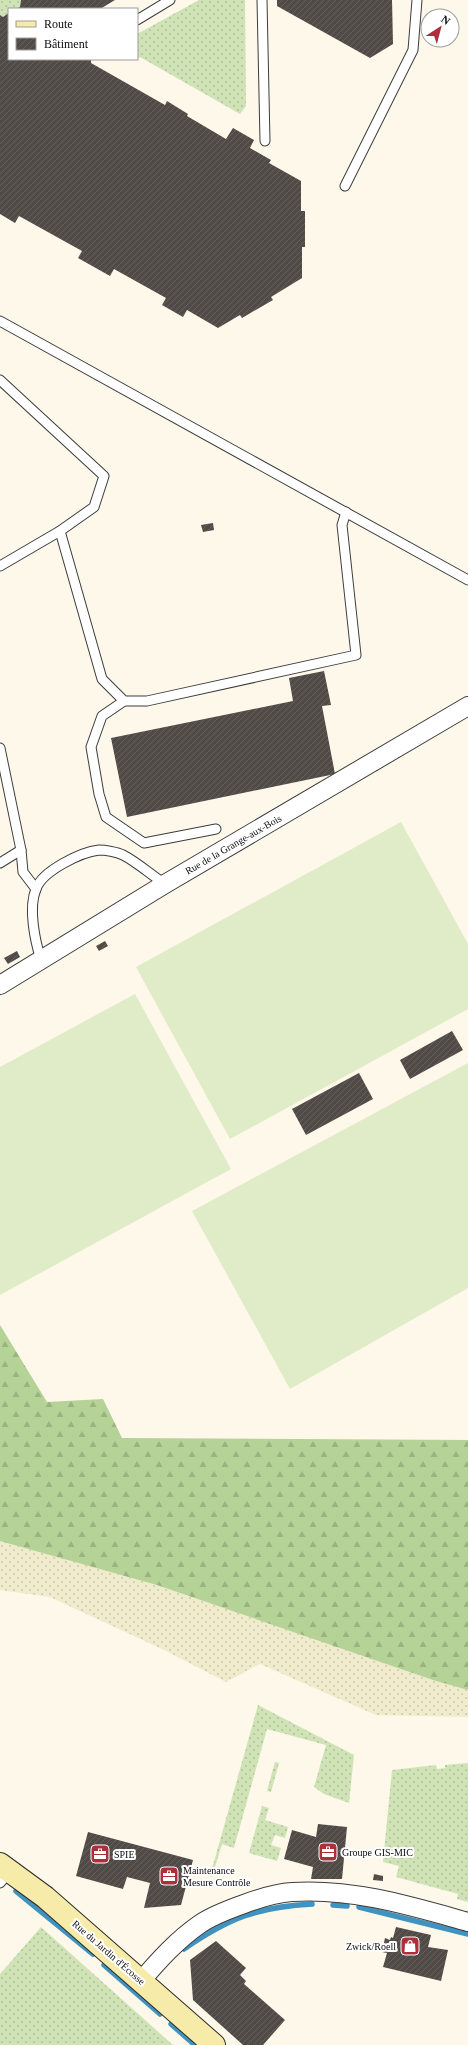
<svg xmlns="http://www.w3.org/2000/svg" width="468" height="2045" viewBox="0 0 468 2045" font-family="Georgia,serif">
	<defs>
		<pattern id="farmland-dots" width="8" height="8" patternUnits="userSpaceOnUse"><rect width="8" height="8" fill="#f0ebcc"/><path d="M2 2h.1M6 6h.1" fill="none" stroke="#ccc8ae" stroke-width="1.8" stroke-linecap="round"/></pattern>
		<pattern id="grass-dots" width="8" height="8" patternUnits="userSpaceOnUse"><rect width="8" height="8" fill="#d0e3b6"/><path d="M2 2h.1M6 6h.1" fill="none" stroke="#b1c19b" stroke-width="1.8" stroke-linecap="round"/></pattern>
		<pattern id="forest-firs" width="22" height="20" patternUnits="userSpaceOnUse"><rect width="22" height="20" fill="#b5d297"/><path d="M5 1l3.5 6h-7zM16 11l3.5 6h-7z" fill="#9ab381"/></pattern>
		<pattern id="building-hatch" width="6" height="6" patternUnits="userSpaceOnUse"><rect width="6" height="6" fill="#514b47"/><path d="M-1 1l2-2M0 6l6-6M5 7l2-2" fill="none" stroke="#65605d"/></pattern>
	</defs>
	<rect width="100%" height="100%" fill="#fdf8e9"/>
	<!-- farmland -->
	<polygon fill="url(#farmland-dots)" points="0,1467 468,1537 468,1717 376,1715 260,1664 226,1682 164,1650 50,1597 0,1590"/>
	<!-- grass -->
	<g fill="url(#grass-dots)">
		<polygon points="0,0 21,0 20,7 16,9 9,9 9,13 3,17 0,15"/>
		<polygon points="199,0 245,0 246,106 240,114 140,57 137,58 137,34"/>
		<polygon points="258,1705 354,1755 349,1803 324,1794 314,1787 326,1745 267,1729 234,1848 222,1844 212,1877 210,1876"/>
		<polygon points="275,1762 279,1763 271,1792 267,1791"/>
		<polygon points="468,1763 468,1902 457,1899 458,1894 396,1877 399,1866 383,1862 392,1770 436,1765 437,1769 445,1768 445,1765"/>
		<polygon points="262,1806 269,1808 265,1820 288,1827 285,1838 275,1835 271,1845 281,1848 277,1861 249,1853"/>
		<polygon points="41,1927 173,2045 0,2045 0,1974"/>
	</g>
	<!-- forest -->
	<polygon fill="url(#forest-firs)" points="0,1325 47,1402 103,1399 122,1438 468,1440 468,1690 433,1680 157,1585 0,1541"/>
	<!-- pitch -->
	<g fill="#e0ebc7">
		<polygon points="401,822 468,944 468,1009 230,1139 136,967"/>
		<polygon points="135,994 231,1169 0,1295 0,1067"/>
		<polygon points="468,1063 468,1288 290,1389 192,1211"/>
	</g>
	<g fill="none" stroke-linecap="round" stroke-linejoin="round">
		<!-- stream -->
		<g stroke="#4092bf" stroke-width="5.5">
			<polyline points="16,1891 93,1954"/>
			<polyline points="333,1905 347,1906"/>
			<polyline points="359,1907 468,1934"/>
			<path d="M184,1949C229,1918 257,1907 312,1904"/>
			<polyline points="104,1965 160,2014"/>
			<polyline points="171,2024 195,2045"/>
		</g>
	</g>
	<!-- building -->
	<g fill="url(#building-hatch)">
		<polygon points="21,0 115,0 100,9 16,9 20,7"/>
		<polygon points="277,0 392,0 393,44 370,58 277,6"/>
		<polygon points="9,13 9,59 91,59 91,63 165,105 167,101 188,114 187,116 226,139 233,128 254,140 250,148 271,160 269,163 301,181 301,211 305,211 305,247 302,247 302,278 271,297 273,300 242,318 240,315 218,328 187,310 183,317 162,305 166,298 114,269 110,276 78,258 82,251 19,216 15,223 0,214 0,15 3,17"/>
		<polygon points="213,523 214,530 203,532 201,525"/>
		<polygon points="324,671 331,705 322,706 335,774 127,817 111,738 293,701 289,678"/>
		<polygon points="105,941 108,946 99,951 96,946"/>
		<polygon points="17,951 20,957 8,964 4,958"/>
		<polygon points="452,1031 463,1050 410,1079 400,1060"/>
		<polygon points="359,1073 373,1099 306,1135 292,1109"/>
		<polygon points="318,1824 347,1827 342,1879 311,1879 313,1867 284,1859 292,1830 316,1837"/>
		<polygon points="88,1832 193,1860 181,1905 144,1908 150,1883 127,1877 123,1889 76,1876"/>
		<polygon points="374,1874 383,1876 383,1881 373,1880"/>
		<polygon points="396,1927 431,1935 428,1947 448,1950 441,1981 383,1967 387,1953 382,1952 385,1938 390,1940 391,1937 393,1938"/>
		<polygon points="216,1941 246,1968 240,1975 246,1981 244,1984 285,2020 263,2045 243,2045 193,2000 190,1960"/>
	</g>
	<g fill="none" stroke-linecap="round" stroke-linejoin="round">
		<!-- lane casing -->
		<g stroke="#3d3d3d" stroke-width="11">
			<g id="lane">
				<polyline points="262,0 265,141"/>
				<polyline points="137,20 170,0"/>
				<polyline points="345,186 413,50 417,0"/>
				<polyline points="0,321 468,580"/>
				<polyline points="0,380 104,476 94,507 60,531 0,566"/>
				<polyline points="60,531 102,679 124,701 147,701 356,655 342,525 346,512"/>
				<polyline points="124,701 102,716 91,747 99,794 106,817 144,843 216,829"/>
				<polyline points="0,748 21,850 23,872 36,889"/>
				<polyline points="0,863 21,850"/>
				<path d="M41,960C35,941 28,908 36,889C42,871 81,852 99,850C105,850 117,852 123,855C137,862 151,875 165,884"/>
				<polyline points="0,1883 11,1871"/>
			</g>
		</g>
		<!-- street casing -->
		<g stroke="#3d3d3d" stroke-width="20">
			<g id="street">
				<polyline points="0,985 165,884 468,706"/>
				<path d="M141,1981C159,1960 177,1940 200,1924C213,1915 230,1909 244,1904C260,1898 275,1893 292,1892C352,1888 411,1906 468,1922"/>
			</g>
		</g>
		<!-- secondary casing -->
		<g stroke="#2c2c2c" stroke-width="24">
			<polyline id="secondary" points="0,1864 45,1897 214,2045"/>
		</g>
		<!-- lane -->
		<use href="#lane" stroke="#fff" stroke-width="9"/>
		<!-- street -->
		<use href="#street" stroke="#fff" stroke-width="18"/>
		<!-- secondary -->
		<use href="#secondary" stroke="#f7eba9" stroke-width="22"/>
	</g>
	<!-- icons -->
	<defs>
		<g id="office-square" transform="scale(1)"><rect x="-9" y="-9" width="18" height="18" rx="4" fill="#ac303c" stroke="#fff"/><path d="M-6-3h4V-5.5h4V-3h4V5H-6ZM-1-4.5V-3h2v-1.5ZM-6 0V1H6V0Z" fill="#fff"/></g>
		<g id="shop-square" transform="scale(1)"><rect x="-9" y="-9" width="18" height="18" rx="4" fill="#ac303c" stroke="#fff"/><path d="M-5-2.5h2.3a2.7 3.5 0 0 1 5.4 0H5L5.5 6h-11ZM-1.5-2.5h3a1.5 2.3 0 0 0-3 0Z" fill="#fff"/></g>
	</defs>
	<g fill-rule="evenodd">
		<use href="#office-square" x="328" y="1852"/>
		<use href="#office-square" x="100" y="1854"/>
		<use href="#office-square" x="169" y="1876"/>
		<use href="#shop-square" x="410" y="1946"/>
	</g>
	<g text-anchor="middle" stroke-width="4" stroke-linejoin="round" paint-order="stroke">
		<!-- street labels -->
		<g font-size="10" fill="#0a0a0a" stroke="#fff">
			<text transform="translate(233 844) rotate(-30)" y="4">Rue de la Grange-aux-Bois</text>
			<text transform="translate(109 1952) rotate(41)" y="4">Rue du Jardin d'Écosse</text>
		</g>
		<!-- poi labels -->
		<g font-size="10" fill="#0a0a0a" stroke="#fff" text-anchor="start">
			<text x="342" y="1856">Groupe GIS-MIC</text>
			<text x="114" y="1858">SPIE</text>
			<text x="183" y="1874">Maintenance<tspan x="183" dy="12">Mesure Contrôle</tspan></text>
			<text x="396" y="1950" text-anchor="end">Zwick/Roell</text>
		</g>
	</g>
	<!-- legend -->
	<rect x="8" y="8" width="130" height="52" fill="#ffffff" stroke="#9d9d9d"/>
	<rect x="16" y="21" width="20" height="6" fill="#f7eba9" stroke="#9d9d9d"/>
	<text x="44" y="28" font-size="12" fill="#0a0a0a">Route</text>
	<rect x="16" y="38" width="20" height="12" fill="url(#building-hatch)" stroke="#9d9d9d"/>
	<text x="44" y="48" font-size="12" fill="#0a0a0a">Bâtiment</text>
	<!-- north arrow -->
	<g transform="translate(440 28) rotate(36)"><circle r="19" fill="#ffffff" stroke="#9d9d9d"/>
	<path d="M0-3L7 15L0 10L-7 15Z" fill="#ac303c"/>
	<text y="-6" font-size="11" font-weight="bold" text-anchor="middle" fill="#0a0a0a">N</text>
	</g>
</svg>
